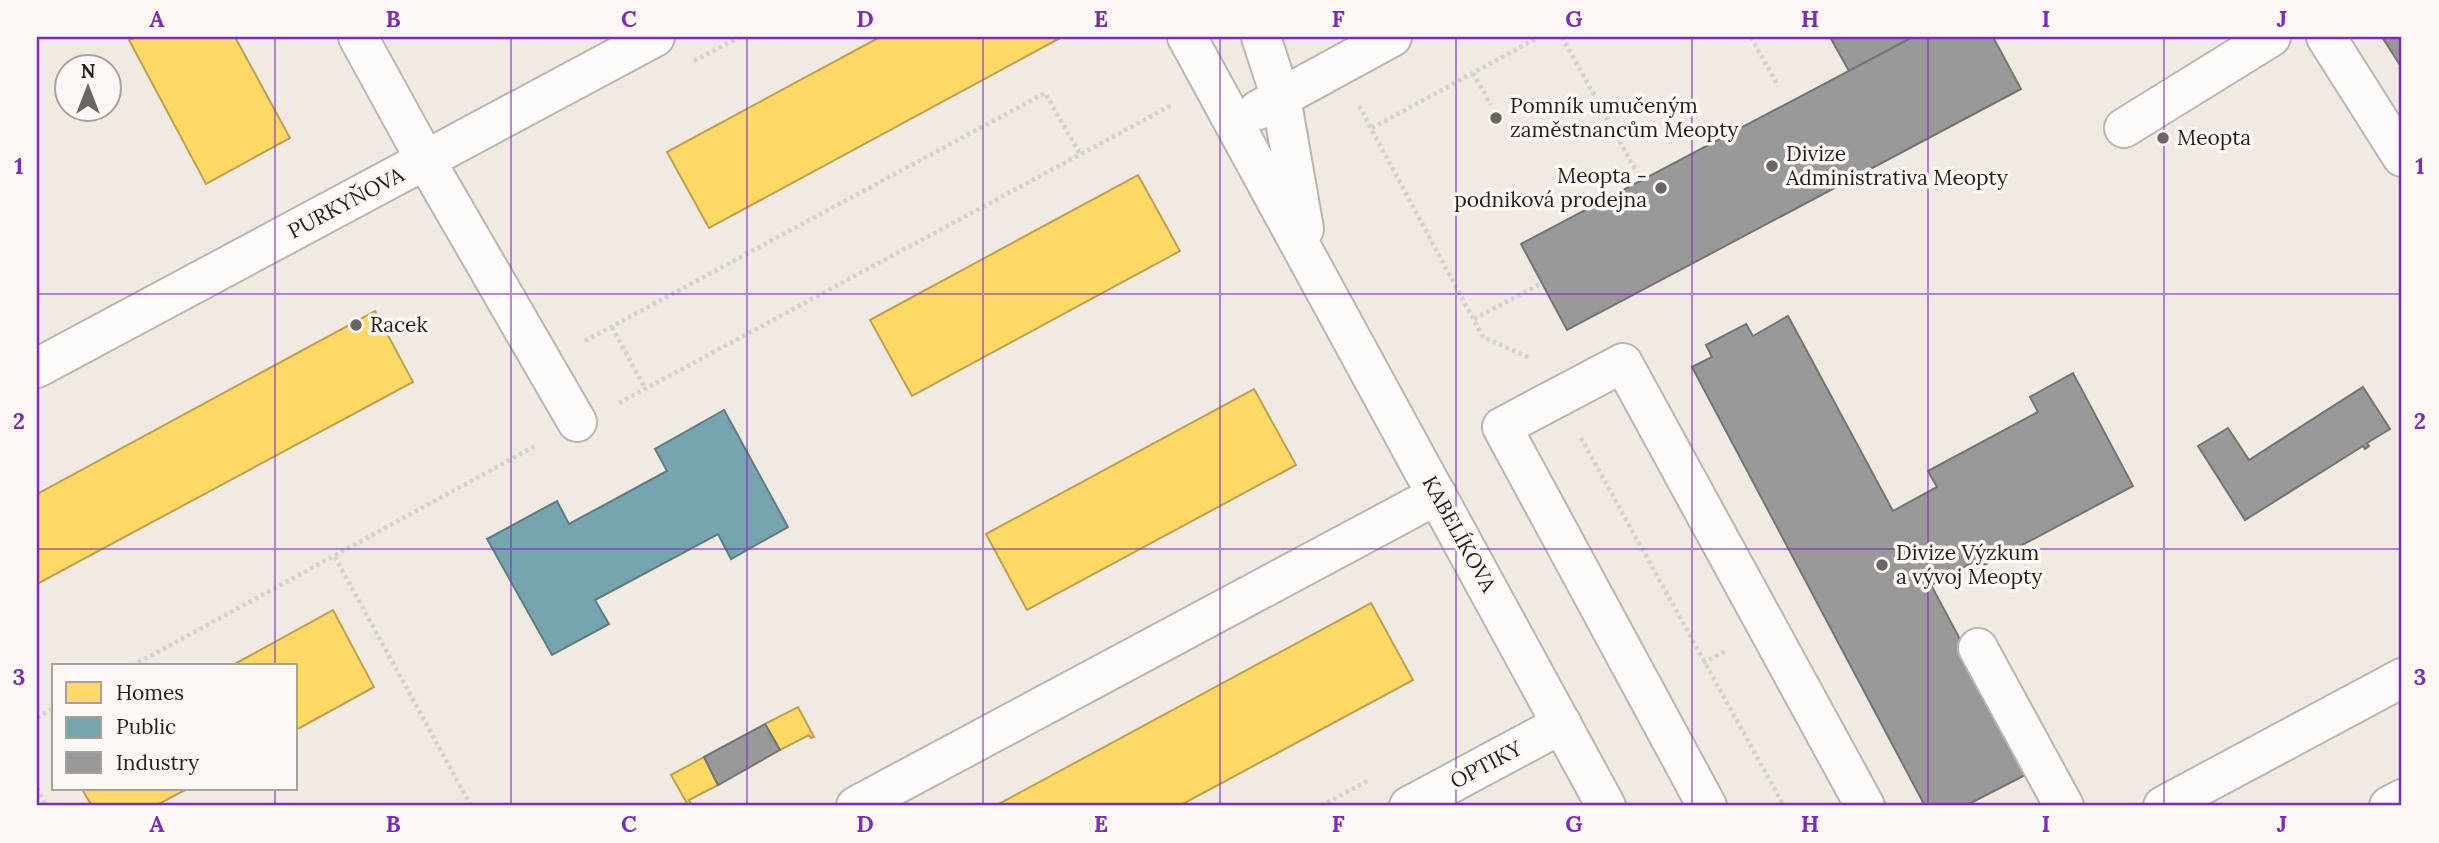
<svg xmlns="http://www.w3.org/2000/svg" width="2439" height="843" viewBox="0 0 2439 843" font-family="Lora,serif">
	<rect width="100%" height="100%" fill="#f0eae3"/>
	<!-- homes -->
	<g fill="#ffd966" stroke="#bda150" stroke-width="2">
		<polygon points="136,37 235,37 290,138 206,184 129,40"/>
		<polygon points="880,37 1062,37 709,228 667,152"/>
		<polygon points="1138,175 1180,251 912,396 870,320"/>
		<polygon points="375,311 413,382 37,584 37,494"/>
		<polygon points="1254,389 1296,465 1027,610 986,534"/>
		<polygon points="1371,603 1413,680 1179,806 995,806"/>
		<polygon points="333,610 374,687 296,730 296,666 231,666"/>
		<polygon points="798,707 814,737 811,738 809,735 780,750 765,724"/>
		<polygon points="704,757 718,785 689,800 691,804 688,805 671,775"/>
		<polygon points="82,789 187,789 155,806 92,806"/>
	</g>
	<!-- public -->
	<polygon fill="#76a5af" stroke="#5d7d83" stroke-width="2" points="724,410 788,527 731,559 718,534 595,600 609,624 552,655 487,539 557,501 569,524 667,471 655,449"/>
	<!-- industry -->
	<g fill="#999" stroke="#767473" stroke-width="2">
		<polygon points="1826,37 1913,37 1849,71 1830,37 1827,38"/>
		<polygon points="1913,37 1993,37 2021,89 1567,330 1521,244"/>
		<polygon points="2382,37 2402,37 2402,68"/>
		<polygon points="1788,316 1893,511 1937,487 1928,471 2038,412 2030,397 2073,373 2133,486 1979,568 1975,561 1931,585 2031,772 1965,806 1925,806 1692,367 1712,357 1706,345 1746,324 1753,336"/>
		<polygon points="2363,387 2390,429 2367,443 2369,446 2365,449 2363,446 2245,520 2198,446 2228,428 2249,460"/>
		<polygon points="765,724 780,750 718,785 704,757"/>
	</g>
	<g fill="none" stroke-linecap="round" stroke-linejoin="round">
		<!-- minor casing -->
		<g stroke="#bab5af" stroke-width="42">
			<g id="minor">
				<polyline points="358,37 426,161 577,422"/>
				<polyline points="1187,37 1606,806"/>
				<polyline points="1261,37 1281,98 1304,229"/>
				<polyline points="2326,37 2402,157"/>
				<polyline points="1258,110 1392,37"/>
				<polyline points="2124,128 2271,37"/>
				<polyline points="37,368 655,37"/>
				<polyline points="1978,648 2064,806"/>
				<polyline points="856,806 1437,495"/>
				<polyline points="1409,806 1562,724"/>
				<polyline points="1707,806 1502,427 1623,363 1865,806"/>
				<polyline points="2163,806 2402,678"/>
				<polyline points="2389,806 2402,799"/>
			</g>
		</g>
		<!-- path -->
		<g stroke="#d3d1cf" stroke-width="4.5" stroke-dasharray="3.5 3.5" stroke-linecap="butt">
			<polyline points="1562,37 1641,180"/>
			<polyline points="1751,37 1777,84"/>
			<polyline points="694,61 740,37"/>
			<polyline points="1473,73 1491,105"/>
			<polyline points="1359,106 1483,337 1530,358"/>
			<polyline points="1372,128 1539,37"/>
			<polyline points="1474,319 1542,283"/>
			<polyline points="612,327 646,390"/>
			<polyline points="585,341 1045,93 1080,154"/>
			<polyline points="619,403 1172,105"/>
			<polyline points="1581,438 1784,806"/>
			<polyline points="335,557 471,806"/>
			<polyline points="1703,663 1726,651"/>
			<polyline points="132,666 537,445"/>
			<polyline points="37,718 54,708"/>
			<polyline points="37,788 46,806"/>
			<polyline points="1321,806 1369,780"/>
		</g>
		<!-- minor -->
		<use href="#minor" stroke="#fdfcfb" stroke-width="38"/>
	</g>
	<!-- grid -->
	<path fill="none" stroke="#7b2cbf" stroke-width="2" stroke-opacity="0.55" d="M275,37V666M511,37V806M747,37V806M983,37V806M1220,37V806M1456,37V806M1692,37V806M1928,37V806M2164,37V806M37,294H2402M37,549H2402M275,789V806"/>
	<!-- markers -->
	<g fill="#6b6661" stroke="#fdf8f3" stroke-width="2.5">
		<circle cx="1496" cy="118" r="7"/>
		<circle cx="2163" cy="138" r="7"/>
		<circle cx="1772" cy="166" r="7"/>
		<circle cx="1661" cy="188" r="7"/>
		<circle cx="356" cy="325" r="7"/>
		<circle cx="1882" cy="565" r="7"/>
	</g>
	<g text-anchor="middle" stroke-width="7" stroke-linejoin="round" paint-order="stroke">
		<!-- poi labels -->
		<g font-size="21" fill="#231f1b" stroke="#fdf8f3" text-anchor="start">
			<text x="1510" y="113">Pomník umučeným<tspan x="1510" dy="24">zaměstnancům Meopty</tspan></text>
			<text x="2177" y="145">Meopta</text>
			<text x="1786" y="161">Divize<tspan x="1786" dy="24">Administrativa Meopty</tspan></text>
			<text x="1647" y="183" text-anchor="end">Meopta -<tspan x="1647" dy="24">podniková prodejna</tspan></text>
			<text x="370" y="332">Racek</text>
			<text x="1896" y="560">Divize Výzkum<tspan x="1896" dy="24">a vývoj Meopty</tspan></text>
		</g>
		<!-- street labels -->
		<g font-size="21" fill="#231f1b" stroke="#fdf8f3">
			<text transform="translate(346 203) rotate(-28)" y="7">PURKYŇOVA</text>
			<text transform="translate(1459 534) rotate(61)" y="7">KABELÍKOVA</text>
			<text transform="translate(1486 765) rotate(-28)" y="7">OPTIKY</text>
		</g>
	</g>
	<!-- border -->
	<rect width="2439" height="843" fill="none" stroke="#fdf8f3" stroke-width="77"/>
	<!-- legend -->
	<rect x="52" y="664" width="245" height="126" fill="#fdf8f3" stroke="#a6a19d" stroke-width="2"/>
	<rect x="66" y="682" width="35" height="21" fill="#ffd966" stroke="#a6a19d" stroke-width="2"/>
	<text x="116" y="700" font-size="21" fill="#231f1b">Homes</text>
	<rect x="66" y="717" width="35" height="21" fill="#76a5af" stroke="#a6a19d" stroke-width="2"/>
	<text x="116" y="734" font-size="21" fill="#231f1b">Public</text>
	<rect x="66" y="752" width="35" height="21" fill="#999999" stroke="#a6a19d" stroke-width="2"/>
	<text x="116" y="770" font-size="21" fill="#231f1b">Industry</text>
	<!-- north arrow -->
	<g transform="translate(88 88)"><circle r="33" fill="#fdf8f3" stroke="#a6a19d" stroke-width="2"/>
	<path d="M0-5L12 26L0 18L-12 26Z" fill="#6b6661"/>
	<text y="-10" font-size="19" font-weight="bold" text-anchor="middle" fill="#231f1b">N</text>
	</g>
	<rect x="38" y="38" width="2362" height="766" fill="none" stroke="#7b2cbf" stroke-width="2.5"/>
	<g font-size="23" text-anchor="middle" font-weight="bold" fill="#7b2cbf">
		<text x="157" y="27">A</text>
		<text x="393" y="27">B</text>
		<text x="629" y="27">C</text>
		<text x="865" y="27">D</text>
		<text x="1101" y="27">E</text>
		<text x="1338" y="27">F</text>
		<text x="1574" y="27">G</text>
		<text x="1810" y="27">H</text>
		<text x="2046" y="27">I</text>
		<text x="2282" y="27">J</text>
		<text x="19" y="174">1</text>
		<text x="2420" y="174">1</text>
		<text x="19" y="429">2</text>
		<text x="2420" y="429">2</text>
		<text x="19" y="685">3</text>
		<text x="2420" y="685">3</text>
		<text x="157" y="832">A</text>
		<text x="393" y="832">B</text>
		<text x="629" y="832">C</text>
		<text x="865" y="832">D</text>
		<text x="1101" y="832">E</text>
		<text x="1338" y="832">F</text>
		<text x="1574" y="832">G</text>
		<text x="1810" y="832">H</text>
		<text x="2046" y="832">I</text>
		<text x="2282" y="832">J</text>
	</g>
</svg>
